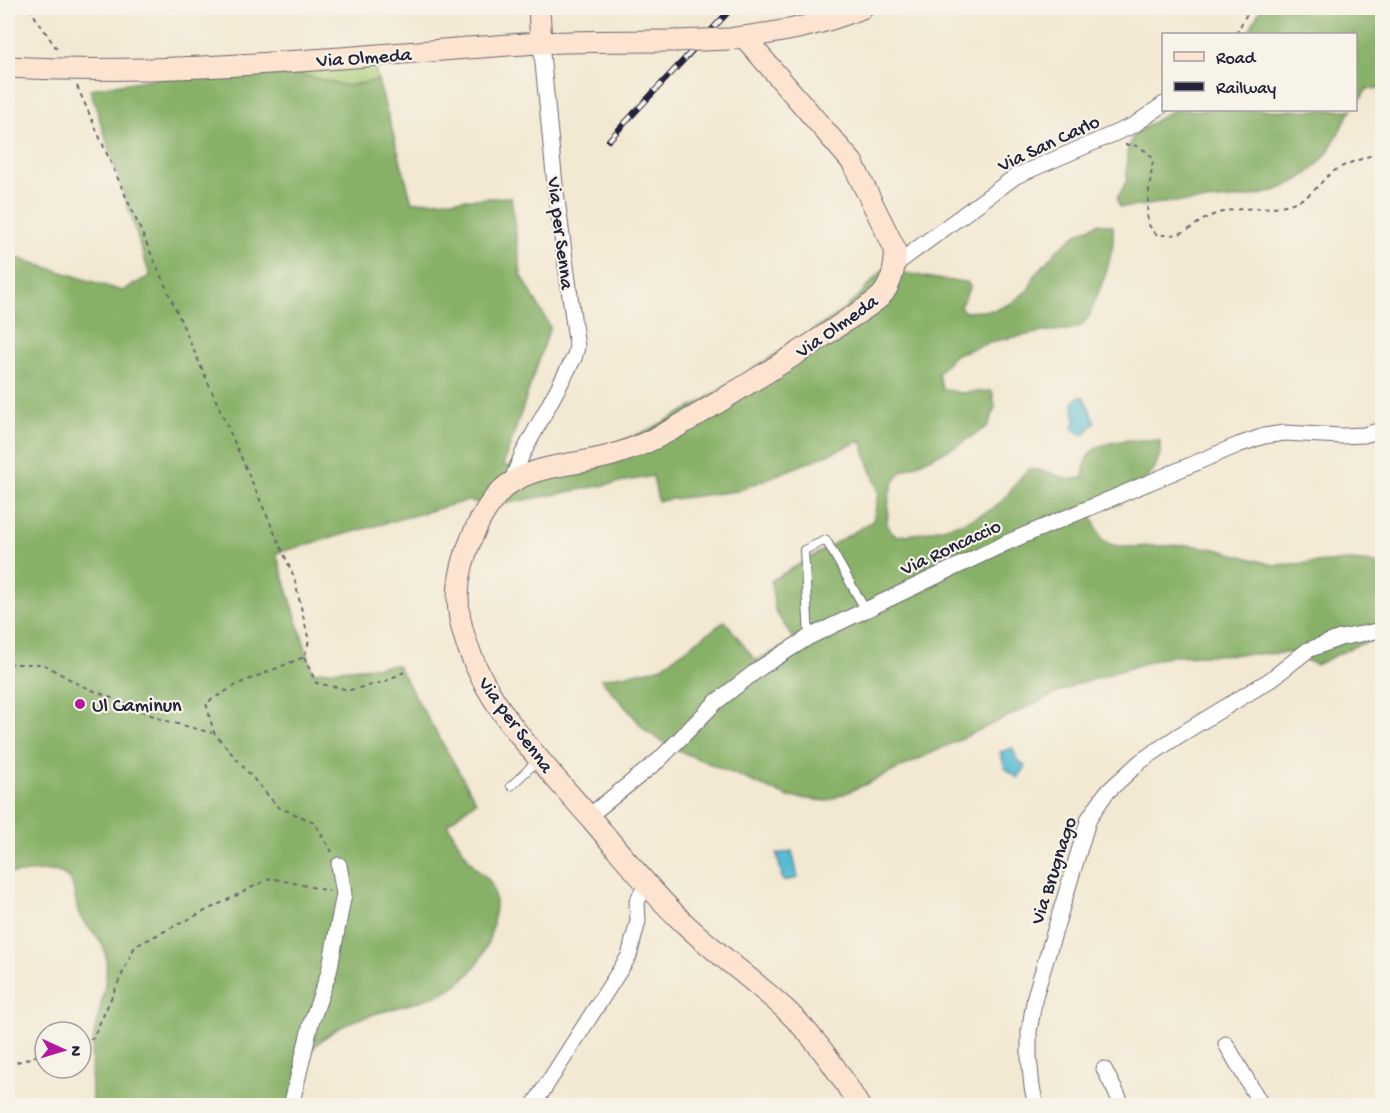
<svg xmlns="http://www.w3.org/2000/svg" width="1390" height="1113" viewBox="0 0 1390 1113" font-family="'Gochi Hand',sans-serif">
	<rect width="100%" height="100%" fill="#f7f3e8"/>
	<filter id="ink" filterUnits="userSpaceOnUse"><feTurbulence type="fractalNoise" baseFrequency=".0167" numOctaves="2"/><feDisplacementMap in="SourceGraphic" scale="12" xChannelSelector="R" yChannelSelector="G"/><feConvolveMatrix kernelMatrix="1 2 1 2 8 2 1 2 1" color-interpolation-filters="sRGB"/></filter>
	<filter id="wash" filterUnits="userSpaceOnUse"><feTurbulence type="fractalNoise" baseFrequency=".008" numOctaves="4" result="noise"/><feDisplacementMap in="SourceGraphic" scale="24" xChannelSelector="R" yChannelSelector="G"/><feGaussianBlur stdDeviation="1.35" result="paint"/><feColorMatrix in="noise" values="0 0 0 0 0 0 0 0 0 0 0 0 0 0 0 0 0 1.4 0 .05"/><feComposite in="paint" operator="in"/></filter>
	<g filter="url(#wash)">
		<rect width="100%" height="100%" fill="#f3e8d1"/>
		<!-- green -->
		<polygon fill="#abce77" stroke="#667859" stroke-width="1.5" points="373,63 378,80 347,86 294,73 293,68"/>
		<!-- forest -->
		<g fill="#88b168" stroke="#556a52" stroke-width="1.5">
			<polygon points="1261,8 1382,8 1382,88 1367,89 1356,105 1356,34 1248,34"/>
			<path d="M294,73L347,86L378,80L412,202L511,197L521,274L550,327L503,466L542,465L577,461L651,429L700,403L837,315L857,298L884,269L942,280L967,282L970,287L960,307L965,312L995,310L1012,303L1029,289L1035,275L1058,249L1077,234L1099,223L1113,226V245L1107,270L1089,316L1081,326L1068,330L1048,331L999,340L977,347L954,355L938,373L942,388L959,393L992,391L995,407L988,426L958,445L902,471L893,483L889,496L887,524L891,532L897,536C924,534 983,521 1002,501C1012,491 1017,478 1029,469L1048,472L1069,480L1083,478C1084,471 1085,461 1089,455C1100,438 1142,439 1160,441V454L1154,470L1145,480L1120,504L1090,512L1102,540L1112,545L1127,547L1188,545L1216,549L1274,565L1351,561L1382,564V637L1353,647L1316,665L1292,653L1168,656L1074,685L862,786L827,801L789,797L675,749L647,732L601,679L660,668L725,621L755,660L796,642L775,611L771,581L873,521L879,493L861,441L737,491L658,501L653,476L498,505L466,501L276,553L313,672L397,665L476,801L447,824C456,838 464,854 475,867C479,872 488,877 491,883C497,895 495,916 492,928C470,1026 370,989 314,1047C305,1056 294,1092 288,1105H92C92,1084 90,1063 93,1042C97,1012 111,981 105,951C101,935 85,928 79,914C73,899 78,877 58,872C43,868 23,875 8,873V255L122,291L150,276L90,89L157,78Z"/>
			<path d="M1173,110H1352C1339,127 1334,148 1318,164C1282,202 1224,200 1175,202C1156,203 1138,207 1120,207L1117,199L1127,180V153L1134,134Z"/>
		</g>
		<!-- water -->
		<g fill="#54bbd2" stroke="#3b6e86" stroke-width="1.5">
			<path d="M1079,397H1084L1095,422L1085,434L1078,433L1073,429C1073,426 1075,422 1075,419C1075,409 1068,403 1079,397Z"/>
			<polygon points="1013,748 1017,760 1026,767 1018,778 1005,768 1000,752"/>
			<polygon points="792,851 798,878 783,881 777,854"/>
		</g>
	</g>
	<g filter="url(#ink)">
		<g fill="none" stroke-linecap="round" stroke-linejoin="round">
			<!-- lane casing -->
			<g stroke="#6b6770" stroke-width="10">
				<g id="lane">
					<polyline points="809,637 804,550 826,540 865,609"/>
					<polyline points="511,786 538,760"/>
				</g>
			</g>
			<!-- street casing -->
			<g stroke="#6b6770" stroke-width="17">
				<g id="street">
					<polyline points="896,264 1016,176 1134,125 1164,104"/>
					<polyline points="511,482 522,455 574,358 577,347 555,185 541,43"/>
					<polyline points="589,816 659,760 716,702 760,668 809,637 1006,543 1238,445 1264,436 1284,433 1341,436 1364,435 1382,430"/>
					<polyline points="1226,1044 1262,1106"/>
					<polyline points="1104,1069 1123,1106"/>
					<polyline points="291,1106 311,1023 329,972 344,894 339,865"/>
					<polyline points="533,1106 629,956 638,921 637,902 646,884"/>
					<polyline points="1036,1106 1032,1087 1029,1057 1029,1032 1035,996 1089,818 1106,793 1141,761 1178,736 1270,680 1308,650 1340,638 1382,630"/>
				</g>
			</g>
			<!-- secondary casing -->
			<g stroke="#6b6770" stroke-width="23">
				<g id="secondary">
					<polyline points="539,8 541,43"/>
					<path d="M744,37L852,162L895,249C896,265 892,284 881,296C871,306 846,320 834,329C803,350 771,370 738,390C699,414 660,440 616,454C582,465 543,463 512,482C498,490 488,506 480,520C461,557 451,594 464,635C485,707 545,765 593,821C623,856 652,893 685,924C718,955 754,980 786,1010C816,1038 839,1071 859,1106"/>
					<path d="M735,38C784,32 817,26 862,8"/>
					<path d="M8,67C185,77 362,54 539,43C584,41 630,41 675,41"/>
				</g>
			</g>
			<!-- path -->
			<g stroke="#6b6770" stroke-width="2" stroke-dasharray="4.5 4.5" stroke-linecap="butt">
				<polyline points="29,8 59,52"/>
				<polyline points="1236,34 1250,8"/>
				<polyline points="77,86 294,577 309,641 304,657 238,684 206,703 214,733 278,807 314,822 332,852"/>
				<path d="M1125,145C1137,143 1145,150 1153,158C1152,174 1145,209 1148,222C1149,227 1153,230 1156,234C1191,239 1189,223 1216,214C1244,204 1275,213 1302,199C1315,193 1322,179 1334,171C1346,163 1363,159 1377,153L1382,154"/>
				<polyline points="304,657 316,683 350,690 384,682 404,672"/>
				<polyline points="8,664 43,664 78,684 163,720 212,733"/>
				<polyline points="81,1042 93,1038 135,946 271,878 329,891"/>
				<polyline points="8,1065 45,1053"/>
			</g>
			<!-- lane -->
			<use href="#lane" stroke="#fff" stroke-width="8"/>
			<!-- street -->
			<use href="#street" stroke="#fff" stroke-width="15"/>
			<!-- secondary -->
			<use href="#secondary" stroke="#fde4d1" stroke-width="21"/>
			<!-- rail casing -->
			<g stroke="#22223b" stroke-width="6">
				<polyline id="rail" points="609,140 732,8"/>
			</g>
			<!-- rail -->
			<use href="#rail" stroke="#f7f3e8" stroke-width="4" stroke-dasharray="11" stroke-linecap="butt"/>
			<!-- secondary-bridge casing -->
			<g stroke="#6b6770" stroke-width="23" stroke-linecap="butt">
				<polyline id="secondary-bridge" points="675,41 730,39"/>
			</g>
			<!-- secondary-bridge -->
			<use href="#secondary-bridge" stroke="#fde4d1" stroke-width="21"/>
		</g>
	</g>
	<!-- markers -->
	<circle fill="#b5179e" stroke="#f7f3e8" stroke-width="2" cx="80" cy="704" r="6"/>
	<g text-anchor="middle" stroke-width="4.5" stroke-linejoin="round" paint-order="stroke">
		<!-- street labels -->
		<g font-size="20" fill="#22223b" stroke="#f7f3e8">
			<text transform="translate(364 56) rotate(-4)" y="7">Via Olmeda</text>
			<text transform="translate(1048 142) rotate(-25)" y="7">Via San Carlo</text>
			<text transform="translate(562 233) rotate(83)" y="7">Via per Senna</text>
			<text transform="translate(836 325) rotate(-35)" y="7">Via Olmeda</text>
			<text transform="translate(950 546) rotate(-25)" y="7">Via Roncaccio</text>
			<text transform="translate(517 724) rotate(54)" y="7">Via per Senna</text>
			<text transform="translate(1052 870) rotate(-72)" y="7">Via Brugnago</text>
		</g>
		<!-- poi labels -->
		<g font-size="20" fill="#22223b" stroke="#f7f3e8" text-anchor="start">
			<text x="92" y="711">Ul Caminun</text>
		</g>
	</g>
	<!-- margin -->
	<rect width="1390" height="1113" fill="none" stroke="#f7f3e8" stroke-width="30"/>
	<!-- legend -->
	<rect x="1162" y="33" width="195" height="78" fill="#f7f3e8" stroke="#a29fa3" stroke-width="1.5"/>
	<rect x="1174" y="52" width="30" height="9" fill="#fde4d1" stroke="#a29fa3" stroke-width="1.5"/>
	<text x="1216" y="63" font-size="18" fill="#22223b">Road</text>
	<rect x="1174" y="82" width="30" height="9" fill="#22223b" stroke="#a29fa3" stroke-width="1.5"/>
	<text x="1216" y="93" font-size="18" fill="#22223b">Railway</text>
	<!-- north arrow -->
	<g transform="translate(63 1050) rotate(94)"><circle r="28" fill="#f7f3e8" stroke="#a29fa3" stroke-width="1.5"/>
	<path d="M0-4.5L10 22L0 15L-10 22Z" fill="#b5179e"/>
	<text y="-9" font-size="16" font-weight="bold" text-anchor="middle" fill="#22223b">N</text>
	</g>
</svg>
